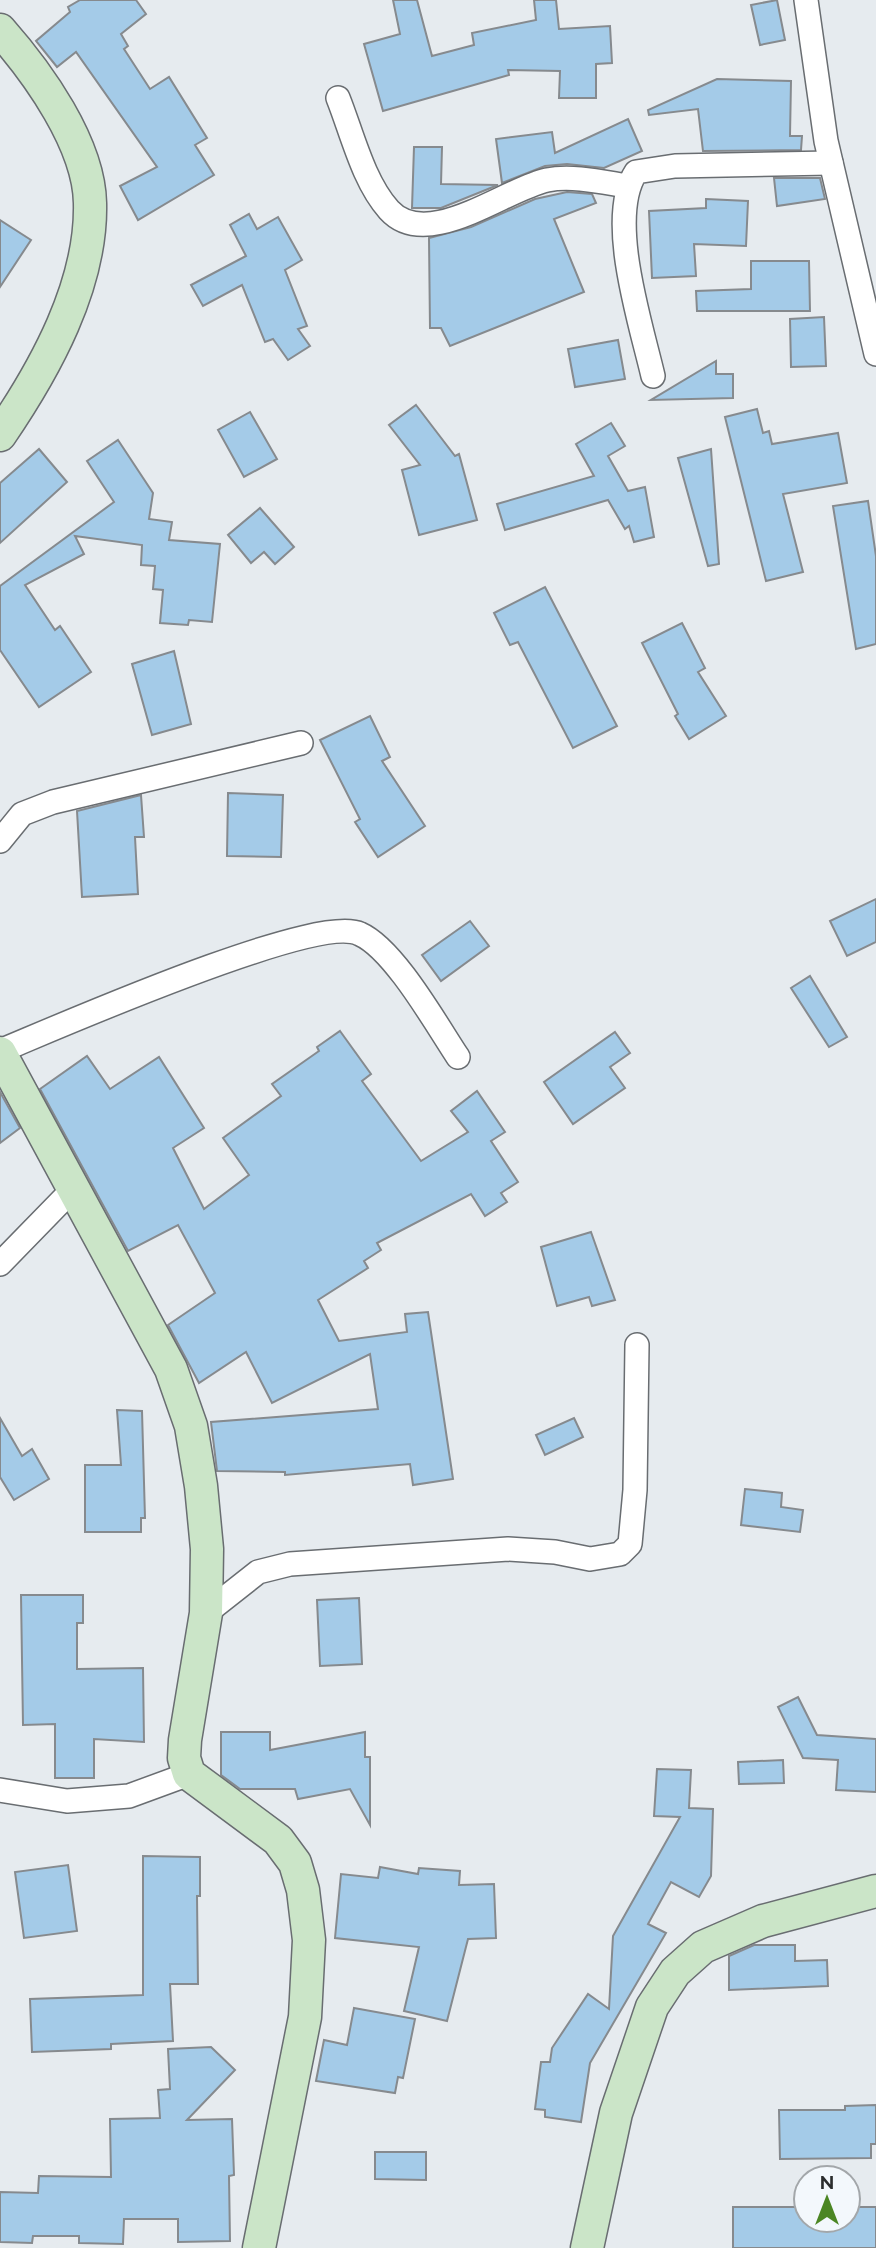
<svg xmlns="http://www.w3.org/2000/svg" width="876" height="2248" viewBox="0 0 876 2248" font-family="Raleway,sans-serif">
	<rect width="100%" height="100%" fill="#e6ebef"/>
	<!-- building -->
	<g fill="#a4cbe8" stroke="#868a8e" stroke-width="2">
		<polygon points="80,0 136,0 146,14 121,34 128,46 124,49 150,89 169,77 207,138 195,145 214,175 138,220 120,186 157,167 76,52 57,67 36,41 70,12 68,7"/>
		<polygon points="393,0 417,0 432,56 474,45 472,33 536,20 534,0 556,0 559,29 610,26 612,63 596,64 596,98 559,98 560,71 508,70 509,75 383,111 364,44 400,34"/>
		<polygon points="777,0 785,40 760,45 751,5"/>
		<polygon points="717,79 791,81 790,136 802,136 801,150 703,151 698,109 649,115 648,110"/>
		<polygon points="628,119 642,151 604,168 567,164 545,166 502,183 496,139 552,132 555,153"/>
		<polygon points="414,147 442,147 441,184 498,185 441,208 412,208"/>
		<polygon points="774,178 820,178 825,199 777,206"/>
		<polygon points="567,192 592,194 596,203 554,219 584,292 450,346 441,328 430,328 429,238 471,227 535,199"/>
		<polygon points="706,199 748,201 746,246 694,244 696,276 652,278 649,211 706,208"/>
		<polygon points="249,214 257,229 278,217 302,260 285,270 307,326 298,329 310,346 288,360 273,339 265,342 242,285 203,306 191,285 246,256 230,225"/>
		<polygon points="0,220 31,240 0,287"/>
		<polygon points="751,261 809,261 810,311 697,311 696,291 751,289"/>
		<polygon points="824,317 826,366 791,367 790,319"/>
		<polygon points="618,340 625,379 575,387 568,349"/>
		<polygon points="716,361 716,374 733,374 733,398 651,400"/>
		<polygon points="416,405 455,456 459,454 477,520 419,535 402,470 420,465 389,425"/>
		<polygon points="757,409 763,433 769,431 772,444 838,433 847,483 783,494 803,572 766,581 725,417"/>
		<polygon points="250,412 277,459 244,477 218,430"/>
		<polygon points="611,423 625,446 608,456 628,491 645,487 654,537 634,542 629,526 625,529 608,500 505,530 497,504 594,476 576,444"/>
		<polygon points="118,440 153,493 149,519 172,522 169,540 220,544 212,622 189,620 188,625 160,623 163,590 153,589 155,566 141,565 142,545 75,536 84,554 25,585 55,630 60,626 91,672 39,707 0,650 0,586 114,502 87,461"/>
		<polygon points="39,449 67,482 0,543 0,483"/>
		<polygon points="711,449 719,564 708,566 678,458"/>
		<polygon points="868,501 876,556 876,644 856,649 833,506"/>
		<polygon points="260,508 294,547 275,564 264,552 251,563 228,535"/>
		<polygon points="545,587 617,726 573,748 518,642 510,645 494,613"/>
		<polygon points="682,623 705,668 698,672 726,716 689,739 675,716 678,714 642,643"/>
		<polygon points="174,651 191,724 152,735 132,664"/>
		<polygon points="370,716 390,757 382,761 425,826 378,857 355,822 360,819 320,740"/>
		<polygon points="228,793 283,795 281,857 227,856"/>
		<polygon points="141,795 144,837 135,837 138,894 82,897 77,811"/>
		<polygon points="876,899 876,942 847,956 830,921"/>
		<polygon points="470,921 489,946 441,981 422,955"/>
		<polygon points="810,976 847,1037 829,1047 791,988"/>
		<polygon points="340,1031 371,1074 362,1081 421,1161 468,1132 451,1111 477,1091 505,1132 491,1141 518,1182 501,1193 507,1202 485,1216 471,1194 377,1243 381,1250 364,1261 368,1268 318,1300 339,1341 407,1332 405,1314 428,1312 453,1479 413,1485 410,1464 285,1475 285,1472 217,1471 211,1422 378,1409 370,1354 272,1403 246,1352 199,1383 168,1325 215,1293 178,1225 128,1251 40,1089 87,1056 110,1089 159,1057 204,1128 173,1148 204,1209 249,1175 223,1138 281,1096 272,1084 319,1051 317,1047"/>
		<polygon points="615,1032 630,1053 610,1067 625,1088 573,1124 544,1082"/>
		<polygon points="0,1092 20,1128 0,1143"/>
		<polygon points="591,1232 615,1300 592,1306 589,1297 557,1306 541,1247"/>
		<polygon points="117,1410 142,1411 145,1518 141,1518 141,1532 85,1532 85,1465 121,1465"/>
		<polygon points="0,1418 22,1456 32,1449 49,1479 14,1500 0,1477"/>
		<polygon points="574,1418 583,1437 545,1455 536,1435"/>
		<polygon points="745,1489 782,1493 781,1507 803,1510 800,1532 741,1525"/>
		<polygon points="21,1595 83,1595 83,1623 77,1623 77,1669 143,1668 144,1742 94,1739 94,1778 55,1778 55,1724 23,1725"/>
		<polygon points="359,1598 362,1664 320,1666 317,1600"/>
		<polygon points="798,1697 817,1735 876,1739 876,1792 836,1790 838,1760 803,1758 778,1707"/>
		<polygon points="221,1732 270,1732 270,1750 365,1732 365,1757 370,1757 370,1825 350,1789 298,1799 295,1789 240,1789 221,1775"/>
		<polygon points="783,1760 784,1783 739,1784 738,1762"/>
		<polygon points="657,1769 691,1770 689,1808 713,1809 711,1876 699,1897 671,1882 648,1924 666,1933 590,2063 581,2122 545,2117 545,2110 535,2109 541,2062 550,2062 552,2048 588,1994 609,2009 613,1936 680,1817 654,1816"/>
		<polygon points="143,1856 200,1857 200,1896 197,1896 198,1984 170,1984 173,2041 111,2044 111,2049 32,2052 30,1999 143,1995"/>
		<polygon points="68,1865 77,1931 24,1938 15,1872"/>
		<polygon points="380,1867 418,1874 419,1868 460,1871 459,1885 494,1884 496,1938 468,1939 447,2021 404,2011 419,1947 335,1938 341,1874 378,1878"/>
		<polygon points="754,1945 795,1945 795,1961 827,1960 828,1986 729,1990 729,1956"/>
		<polygon points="354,2008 415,2019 403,2078 398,2077 395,2093 316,2081 324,2040 347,2045"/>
		<polygon points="211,2047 235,2070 187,2120 232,2119 234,2175 229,2176 230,2241 178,2242 178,2219 124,2219 123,2244 79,2243 79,2236 33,2236 32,2243 0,2242 0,2192 38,2193 39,2176 111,2177 110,2119 160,2118 158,2090 170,2089 168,2049"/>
		<polygon points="876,2105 876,2144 871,2144 871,2158 780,2159 779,2110 845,2110 845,2106"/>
		<polygon points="375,2152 426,2152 426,2180 375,2179"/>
		<polygon points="733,2207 806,2207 806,2220 848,2220 848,2207 876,2207 876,2248 733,2248"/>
	</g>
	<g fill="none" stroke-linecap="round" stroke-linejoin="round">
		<!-- street casing -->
		<g stroke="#696d71" stroke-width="26">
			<g id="street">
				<polyline points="806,0 826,141 876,354"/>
				<path d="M338,98C352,133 363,181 389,210C427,252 505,189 547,180C572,175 602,182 627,186"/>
				<path d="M653,376C641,324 606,218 636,172L675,166L831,163"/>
				<polyline points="0,841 22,814 53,802 301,743"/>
				<path d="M0,1051C56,1028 316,913 360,934C394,949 436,1024 458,1057"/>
				<polyline points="0,1264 74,1188"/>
				<polyline points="206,1613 258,1572 290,1564 508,1549 555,1552 590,1559 620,1554 630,1544 635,1490 637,1345"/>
				<polyline points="0,1790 67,1801 129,1796 189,1774"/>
			</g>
		</g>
		<!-- secondary casing -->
		<g stroke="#696d71" stroke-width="35">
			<g id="secondary">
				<path d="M0,30C38,73 89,144 90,203C92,285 45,369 0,435"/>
				<polyline points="0,1053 171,1369 191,1426 201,1486 207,1549 206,1613 185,1740 184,1758 189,1774 278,1840 295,1863 303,1890 309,1940 305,2017 259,2248"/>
				<polyline points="587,2248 616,2113 652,2007 675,1972 703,1947 763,1921 876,1891"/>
			</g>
		</g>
		<!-- street -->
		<use href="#street" stroke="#fff" stroke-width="23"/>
		<!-- secondary -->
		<use href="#secondary" stroke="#cbe5c8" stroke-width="32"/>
	</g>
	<!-- north arrow -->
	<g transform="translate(827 2199)"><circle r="33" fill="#f3f8fc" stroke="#a3a7aa" stroke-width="2"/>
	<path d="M0-5L12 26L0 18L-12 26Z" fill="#4b8623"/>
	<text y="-10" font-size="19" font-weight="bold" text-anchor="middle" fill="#2b2d2e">N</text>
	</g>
</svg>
